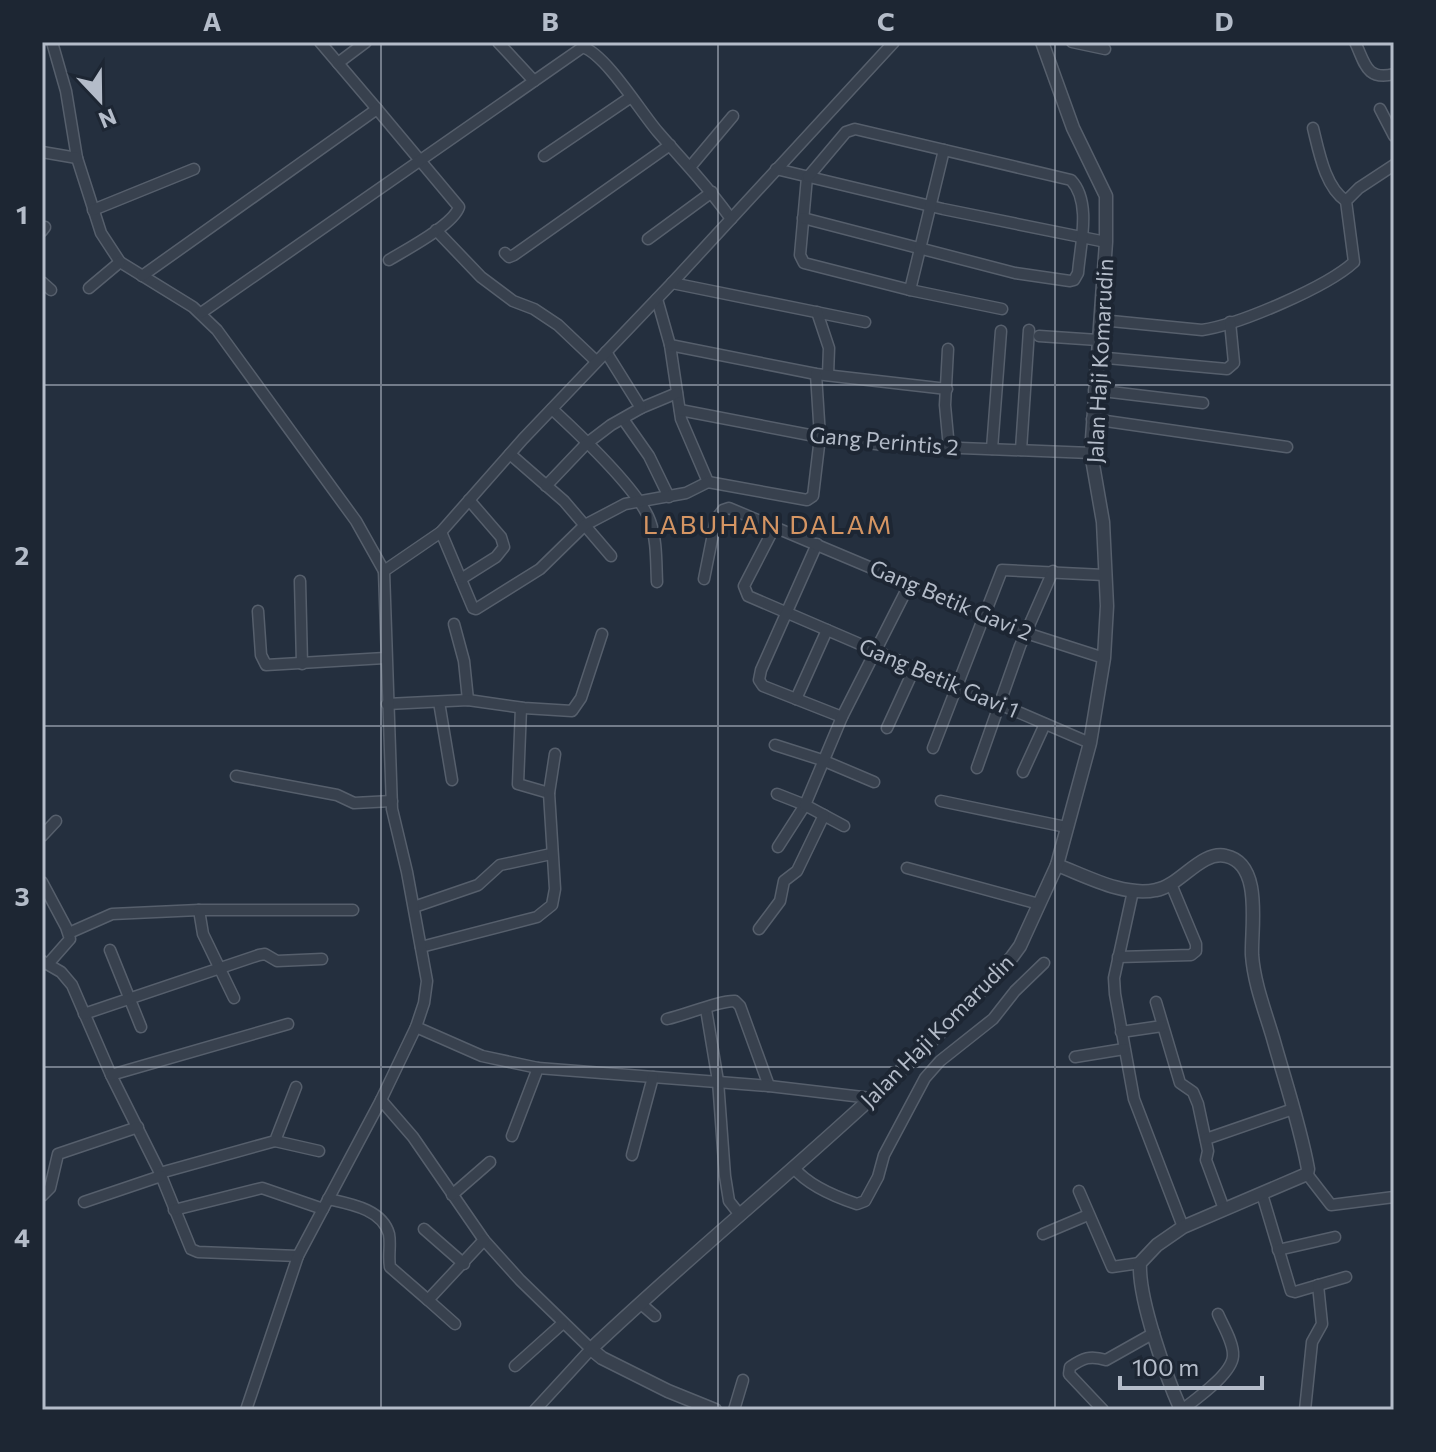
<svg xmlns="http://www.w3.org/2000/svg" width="1436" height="1452" viewBox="0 0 1436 1452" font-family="Commissioner,sans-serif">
	<rect width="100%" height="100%" fill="#242f3e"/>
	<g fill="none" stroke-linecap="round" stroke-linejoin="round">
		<!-- minor casing -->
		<g stroke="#565f6c" stroke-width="13">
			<g id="minor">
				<polyline points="52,42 66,91 77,158 101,233 120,262 193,307 217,330 356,521 384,571"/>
				<polyline points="320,42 377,109"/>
				<polyline points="498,42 534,81"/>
				<polyline points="1072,42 1105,49"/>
				<path d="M1355,42C1365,63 1366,81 1394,74"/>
				<polyline points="338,63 366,42"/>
				<polyline points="1380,109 1394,136"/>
				<path d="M1313,128C1319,152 1325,187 1346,201"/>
				<polyline points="42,152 77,158"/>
				<polyline points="544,156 631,97"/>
				<polyline points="691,166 733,116"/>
				<polyline points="776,169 943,209 1106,242"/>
				<polyline points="807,177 800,255 804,263 910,290 1002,309"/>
				<polyline points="93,210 194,169"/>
				<path d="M803,218L1015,273L1070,281L1074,280L1078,273C1080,246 1092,202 1071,180L855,129L846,132L808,177"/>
				<polyline points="436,230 481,277 513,301 534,309 558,325 596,361"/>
				<polyline points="42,231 45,227"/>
				<polyline points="648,239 712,192"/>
				<polyline points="505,253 509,257 514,255 670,145"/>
				<path d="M142,276L377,109L459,207C453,225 407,249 389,260"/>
				<polyline points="42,282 51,290"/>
				<polyline points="672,283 865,322"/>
				<polyline points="89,288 120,262"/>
				<polyline points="910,290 944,150"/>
				<polyline points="657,299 670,345 681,419 708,482"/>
				<polyline points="817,312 829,348 828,375"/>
				<path d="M201,313L583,47C607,56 640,111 658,132C683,161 709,187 731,219"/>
				<path d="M1101,320L1202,330C1238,325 1327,287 1354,262L1346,201L1359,188L1394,165"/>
				<polyline points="1039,336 1098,340"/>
				<polyline points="670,345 816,374 947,389"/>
				<polyline points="948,349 945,405 949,448"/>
				<polyline points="1096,357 1227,369 1234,363 1230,322"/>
				<polyline points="1094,390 1203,403"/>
				<polyline points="641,408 677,393"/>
				<path d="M552,409C578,433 639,490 650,521C657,540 656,562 657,582"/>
				<polyline points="680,410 820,437 884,445 1091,453"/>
				<polyline points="623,419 649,456 669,497"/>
				<polyline points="1092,419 1287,447"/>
				<polyline points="992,449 1001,331"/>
				<polyline points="1021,450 1029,330"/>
				<polyline points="510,454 564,501 611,556"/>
				<polyline points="546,486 586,444 611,425 641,408 606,352"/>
				<polyline points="774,528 744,586 748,596 1090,743"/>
				<polyline points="441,532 473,608 476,609 540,569 585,525 625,504 686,493 708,482 807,500 813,496 820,437 816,374"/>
				<polyline points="817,544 761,670 759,680 763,686 842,717"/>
				<polyline points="461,579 496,557 504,547 501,537 469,500"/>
				<polyline points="704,579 716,519 723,510 729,508 1026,633 1104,658"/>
				<polyline points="300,581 302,664"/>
				<polyline points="258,611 261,655 266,665 385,658"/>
				<polyline points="454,624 464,661 468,700"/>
				<polyline points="796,699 827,630"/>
				<polyline points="439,702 452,780"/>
				<polyline points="387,704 468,700 524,708 572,711 581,698 602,634"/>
				<polyline points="521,708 518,784 549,793"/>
				<polyline points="887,728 915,667"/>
				<polyline points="775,745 822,760 874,782"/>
				<polyline points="933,748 1002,570 1104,575"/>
				<polyline points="977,768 1020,646 1053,571"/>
				<polyline points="1023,772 1045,724"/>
				<polyline points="236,776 337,795 354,803 392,801"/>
				<polyline points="777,794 805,805 778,847"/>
				<polyline points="941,801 1066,827"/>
				<polyline points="844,826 805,805 842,717 910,583"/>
				<polyline points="42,836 56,821"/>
				<polyline points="907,868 1039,904"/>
				<polyline points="42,882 66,927 70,939 48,964"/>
				<polyline points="1133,891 1114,978 1115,994 1134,1099 1183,1227"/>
				<polyline points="414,907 478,885 500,865 551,854"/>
				<polyline points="759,929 780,901 784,881 797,871 824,815"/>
				<polyline points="69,933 112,914 199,910"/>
				<polyline points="421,947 537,917 552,905 555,889 549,793 555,754"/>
				<polyline points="110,950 141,1027"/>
				<polyline points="1118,957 1191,955 1196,951 1196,944 1171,884"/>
				<polyline points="42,961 61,972 72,985 111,1075 160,1173 191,1249 198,1252 298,1256"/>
				<polyline points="234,998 203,934 199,910 353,910"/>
				<polyline points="1156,1002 1180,1083 1193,1092 1198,1104 1208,1151 1206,1160 1224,1209"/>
				<polyline points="706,1009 718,1081 725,1176 729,1201 740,1215"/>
				<polyline points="84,1014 259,955 265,954 277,961 322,959"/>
				<path d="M667,1019C685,1015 721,1000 735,1001L740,1006L769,1086"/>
				<polyline points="416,1027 482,1056 538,1068 769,1086 871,1098"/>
				<polyline points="1121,1032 1162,1026"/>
				<polyline points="1075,1057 1124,1049"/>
				<polyline points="111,1075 288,1024"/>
				<polyline points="381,1100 413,1137 484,1240 520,1280 591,1349 535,1410"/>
				<polyline points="512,1136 538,1068"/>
				<polyline points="1206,1139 1293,1109"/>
				<polyline points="275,1141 319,1151"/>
				<polyline points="632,1155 653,1077"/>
				<path d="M794,1168C808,1185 836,1197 857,1204L865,1201L878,1177L884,1155L925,1078L940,1061L993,1019L1015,991L1044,963"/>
				<polyline points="160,1173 275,1141 296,1087"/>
				<polyline points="1307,1174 1331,1205 1394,1197"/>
				<polyline points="1079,1191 1112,1267 1140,1263"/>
				<polyline points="1262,1194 1291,1291 1295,1292 1346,1277"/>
				<polyline points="452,1195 490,1162"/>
				<polyline points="42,1196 50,1188 58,1154 138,1127"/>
				<path d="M328,1199C350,1204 382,1209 389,1234C391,1245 388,1256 390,1267L428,1300"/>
				<polyline points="84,1202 161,1176"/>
				<polyline points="174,1210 262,1188 323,1209"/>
				<polyline points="424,1229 464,1264"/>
				<polyline points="1043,1234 1088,1215"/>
				<polyline points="1278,1250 1335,1237"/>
				<polyline points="640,1303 655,1316"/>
				<polyline points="455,1324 428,1300 484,1240"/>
				<polyline points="515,1366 563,1323"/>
				<polyline points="246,1410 298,1256 381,1100 416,1027 424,1003 427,981 407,872 392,809 384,571 441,532 523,439 672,283 894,42"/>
				<polyline points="734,1410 743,1380"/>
				<path d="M1103,1410L1069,1374L1070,1367C1083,1358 1090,1355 1106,1360L1154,1333"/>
				<path d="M1182,1410C1196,1399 1232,1374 1233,1356C1234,1343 1223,1326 1218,1314"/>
				<polyline points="1305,1410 1312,1342 1322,1324 1318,1285"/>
			</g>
		</g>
		<!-- tertiary casing -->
		<g stroke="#565f6c" stroke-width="15">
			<g id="tertiary">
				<path d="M1057,865C1086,876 1124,897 1156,890C1180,886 1201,850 1226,856C1263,864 1251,927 1252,955C1254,983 1265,1011 1273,1038C1285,1081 1300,1125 1308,1169L1307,1174L1183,1227L1157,1245L1140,1263C1138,1299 1166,1376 1181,1410"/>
				<path d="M715,1410L668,1391L602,1358L591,1349C730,1217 884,1100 1012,957L1020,946L1057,865L1090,743L1104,658L1107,606L1103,522L1091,453L1106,242V196L1073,128L1042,42"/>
			</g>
		</g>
		<!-- minor -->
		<use href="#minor" stroke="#38414e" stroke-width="10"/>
		<!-- tertiary -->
		<use href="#tertiary" stroke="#38414e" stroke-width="12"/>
	</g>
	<!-- grid -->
	<path fill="none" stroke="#b4bcc9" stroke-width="2" stroke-opacity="0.55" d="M381,42V1410M718,42V1410M1055,42V1410M42,385H1394M42,726H1394M42,1067H1394"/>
	<g text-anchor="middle" stroke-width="8" stroke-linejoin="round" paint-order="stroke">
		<!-- street labels -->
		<g font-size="22" fill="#b4bcc9" stroke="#1d2633">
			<text transform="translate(1100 361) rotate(-87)" y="8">Jalan Haji Komarudin</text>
			<text transform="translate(884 441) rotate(5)" y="8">Gang Perintis 2</text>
			<text transform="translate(951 600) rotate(23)" y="8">Gang Betik Gavi 2</text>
			<text transform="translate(939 678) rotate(23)" y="8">Gang Betik Gavi 1</text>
			<text transform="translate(937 1031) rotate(-45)" y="8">Jalan Haji Komarudin</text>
		</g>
		<!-- quarter labels -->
		<g font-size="26" letter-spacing="2" fill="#d59563" stroke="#1d2633">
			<text x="768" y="534">LABUHAN DALAM</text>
		</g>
	</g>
	<!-- border -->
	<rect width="1436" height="1452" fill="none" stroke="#1d2633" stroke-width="88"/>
	<!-- north arrow -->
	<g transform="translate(100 100) rotate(158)" stroke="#1d2633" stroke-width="6" paint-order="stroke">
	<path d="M0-6L14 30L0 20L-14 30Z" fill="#b4bcc9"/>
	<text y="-12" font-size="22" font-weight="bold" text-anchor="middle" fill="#b4bcc9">N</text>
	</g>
	<!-- scale -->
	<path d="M1120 1376v12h142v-12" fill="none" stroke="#b4bcc9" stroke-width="4"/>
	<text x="1132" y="1376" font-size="24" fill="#b4bcc9" stroke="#1d2633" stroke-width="6" paint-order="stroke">100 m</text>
	<rect x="44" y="44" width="1348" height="1364" fill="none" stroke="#b4bcc9" stroke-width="3"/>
	<g font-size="26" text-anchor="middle" font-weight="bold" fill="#b4bcc9">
		<text x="212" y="31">A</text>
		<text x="550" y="31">B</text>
		<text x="886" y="31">C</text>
		<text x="1224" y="31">D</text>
		<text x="22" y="224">1</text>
		<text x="22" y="565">2</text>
		<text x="22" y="906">3</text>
		<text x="22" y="1247">4</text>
	</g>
</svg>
